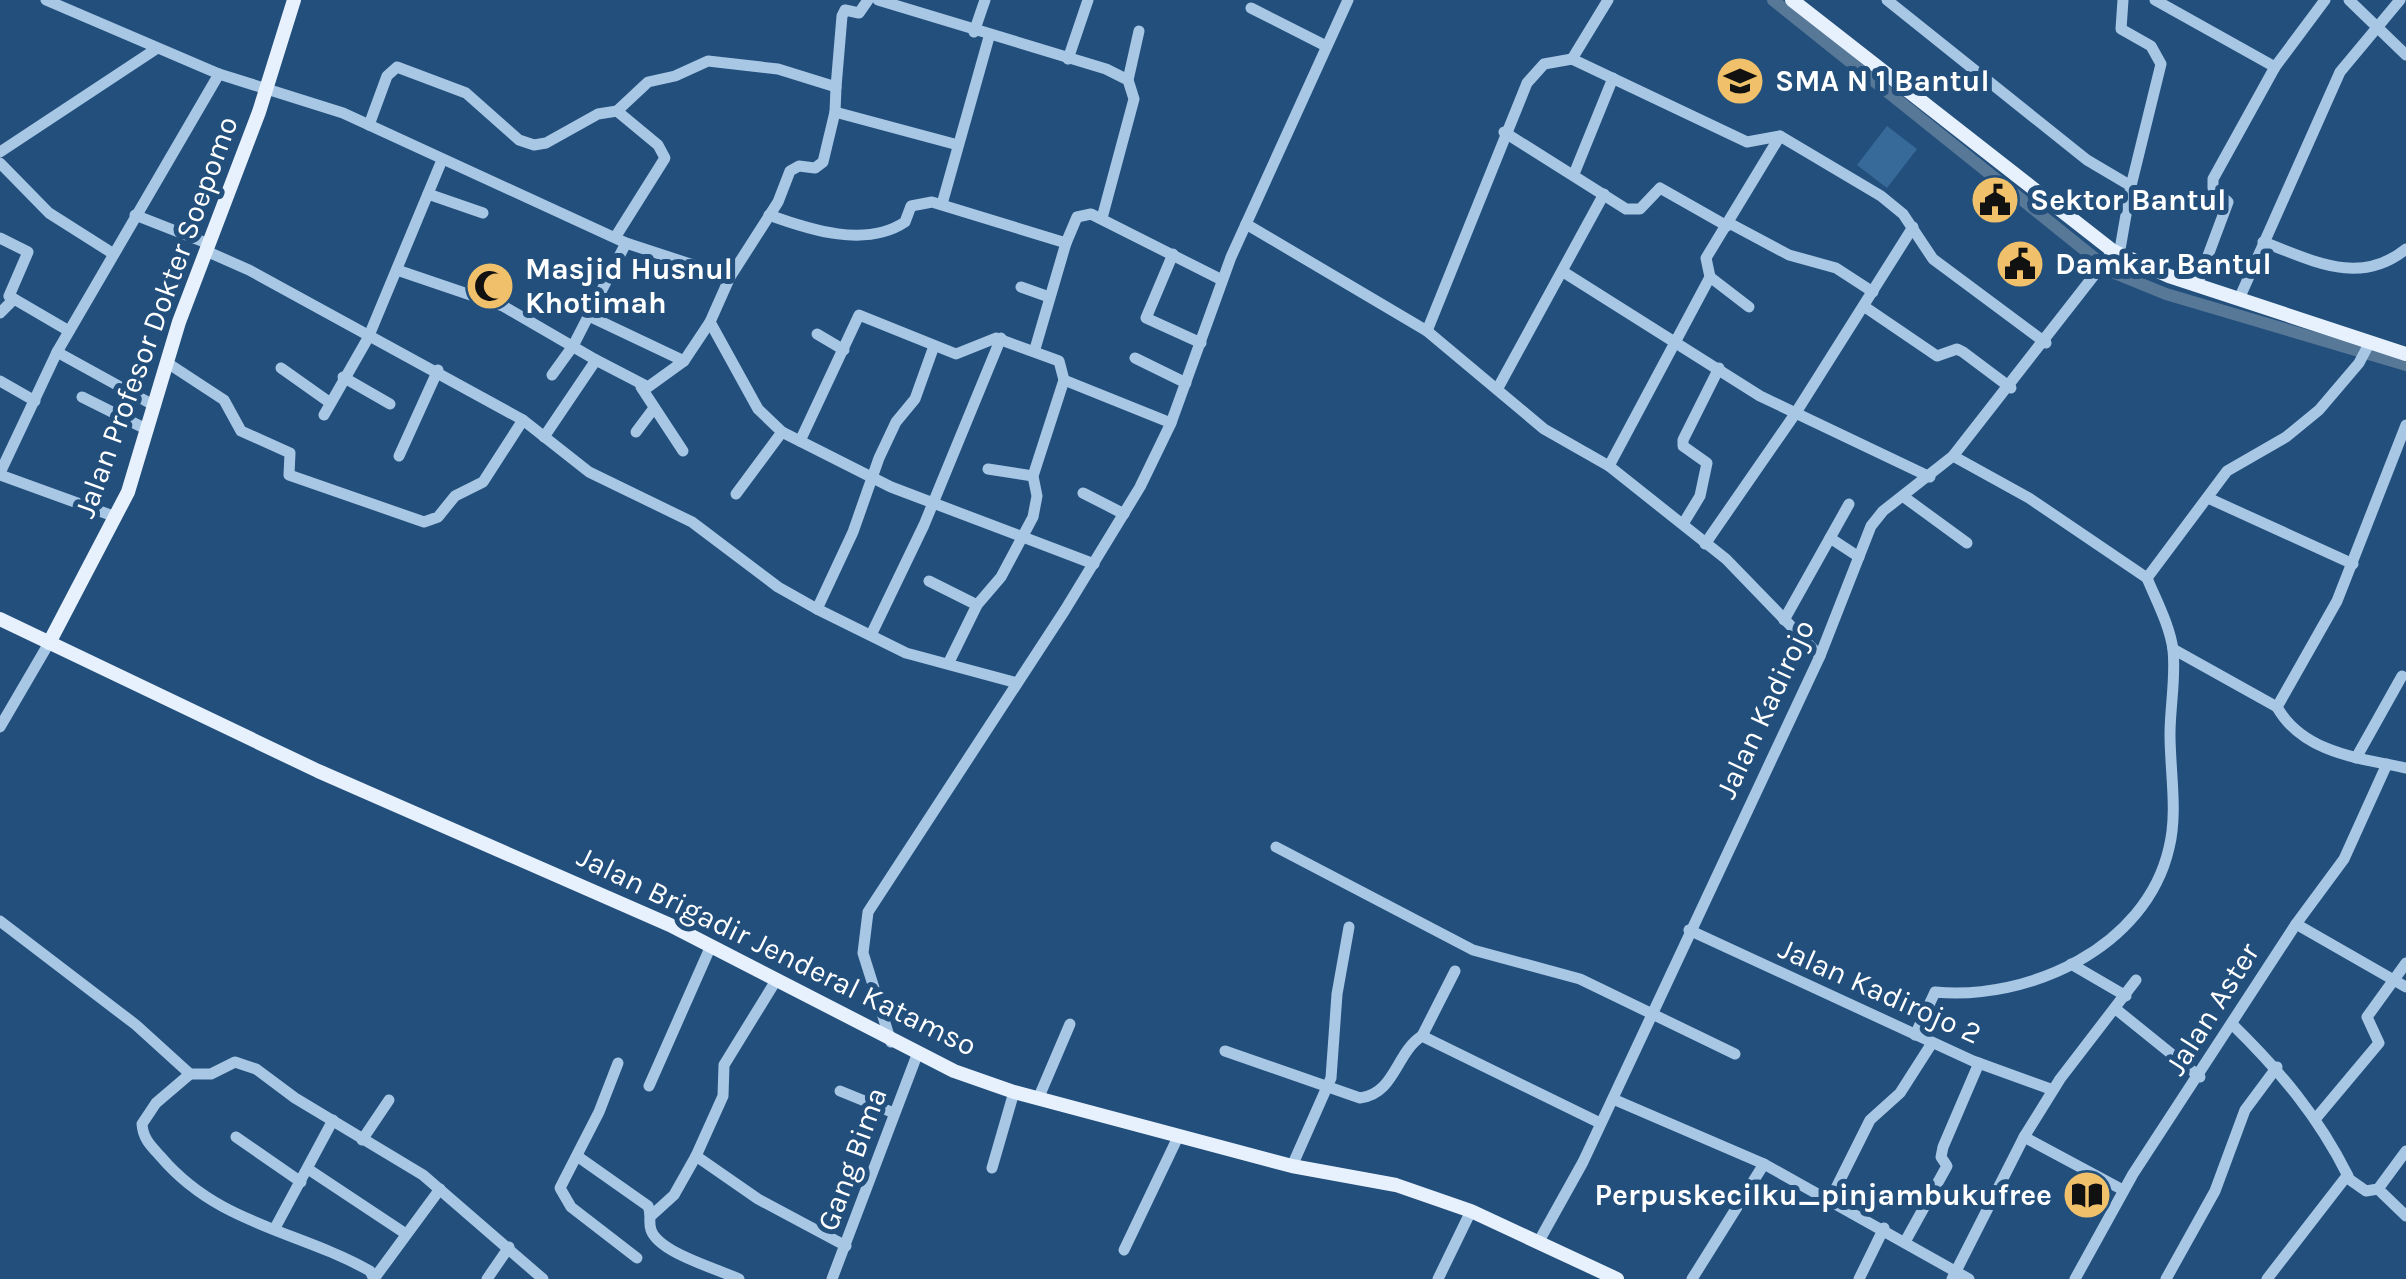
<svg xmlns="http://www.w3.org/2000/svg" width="2406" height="1279" viewBox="0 0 2406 1279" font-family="Karla,sans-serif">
	<rect width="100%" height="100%" fill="#234f7c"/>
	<!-- pitch -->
	<polygon fill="#376a99" points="1887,126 1917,149 1887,188 1857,165"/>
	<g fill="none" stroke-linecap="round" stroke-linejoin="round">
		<!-- canal -->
		<polyline stroke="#587898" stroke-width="12" points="1773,0 2112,272 2166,294 2406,365"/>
		<!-- minor -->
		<g stroke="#a7c7e5" stroke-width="11">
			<polyline points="46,0 219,74 343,113 626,243 730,277"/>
			<polyline points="878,0 1106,69 1128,80 1134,99 1102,218"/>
			<polyline points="1887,0 2087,160 2131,186 2161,64 2151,46 2121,29 2123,0"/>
			<polyline points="2155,0 2275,67"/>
			<polyline points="2349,0 2406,55"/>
			<polyline points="1251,8 1326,46"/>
			<polyline points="974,32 985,0"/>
			<polyline points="1068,59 1088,0"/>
			<polyline points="1572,59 1608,0"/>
			<polyline points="1128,80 1139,31"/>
			<polyline points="836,87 835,112 958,145"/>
			<polyline points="835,112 823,162 815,168 799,166 790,171 778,202 730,277 710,322 758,409 782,432 891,487 1094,564"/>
			<polyline points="369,125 387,76 397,67 466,93 519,140 534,145 546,143 598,114 617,111 648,82 675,76 708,61 778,69 836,87 842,16 845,10 859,13 868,0"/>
			<polyline points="1504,132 1626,209 1640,209 1660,188 1727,226"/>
			<polyline points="0,152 156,49"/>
			<polyline points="0,163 49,213 112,253"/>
			<polyline points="1574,174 1613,78"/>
			<polyline points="428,194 483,213"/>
			<polyline points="942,204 989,37"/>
			<polyline points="135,215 209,244"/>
			<path d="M769,215C810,230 866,248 905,222L911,206L932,202L1066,243L1077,217L1091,214L1222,280"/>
			<polyline points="1729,223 1789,255 1836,268 1873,292"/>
			<polyline points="1246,224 1427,331 1544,429 1609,466 1726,559 1820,656"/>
			<polyline points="616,236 665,158 658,145 617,111"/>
			<polyline points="0,238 28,252 9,296 69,331"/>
			<path d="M2263,242C2312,260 2359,287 2406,249"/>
			<polyline points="206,251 249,270 523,420 589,472 692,522 778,587 817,609 906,653 1017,683"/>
			<polyline points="1173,254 1146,318 1201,343"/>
			<polyline points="2119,255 2131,186"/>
			<polyline points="397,270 503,306 596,360"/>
			<polyline points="1565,273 1760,396 1930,477"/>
			<polyline points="1710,277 1749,307"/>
			<polyline points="2197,285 2228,202 2213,188 2213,179 2275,67 2325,0"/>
			<polyline points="1021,287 1049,297"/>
			<polyline points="2239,299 2340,72 2400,0"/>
			<polyline points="1865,307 1937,356 1957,349 1963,352 2011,388"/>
			<polyline points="0,313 14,299"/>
			<polyline points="589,316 684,361"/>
			<polyline points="1427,331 1527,83 1544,64 1572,59 1747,142 1780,136 1881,196 1903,214 1933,259 2046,343"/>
			<polyline points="817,334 844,350"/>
			<polyline points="1035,349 1066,243"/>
			<polyline points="57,352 155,406"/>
			<polyline points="1135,358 1186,383"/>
			<polyline points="166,362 224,400 241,431 290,453 289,475 424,522 438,517 455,496 483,482 523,420"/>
			<polyline points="281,368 329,402"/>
			<polyline points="552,375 573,346 626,243"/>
			<polyline points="343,377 390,404"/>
			<polyline points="1064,380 1171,423"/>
			<polyline points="0,381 35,401"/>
			<polyline points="1499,386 1604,194"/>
			<polyline points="641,387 683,451"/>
			<polyline points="82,397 148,430"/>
			<polyline points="324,415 368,338 442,160"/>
			<path d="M2406,425L2337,601L2277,707C2303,753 2359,758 2406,768"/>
			<polyline points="636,432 654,408"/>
			<polyline points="544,437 596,360 648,387 684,361 710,322"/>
			<polyline points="800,441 859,315 956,354 996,338 1059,361 1064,380 1033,476 1037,496 1033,517 1001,577 977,605 949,662"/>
			<polyline points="399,456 438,370"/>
			<polyline points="1953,456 2029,498 2147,578 2227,471 2286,437 2319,410 2359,363 2370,342"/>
			<polyline points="1609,466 1710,277 1706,258 1780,136"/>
			<polyline points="988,469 1033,476"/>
			<polyline points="0,473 57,352 219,74"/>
			<polyline points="0,475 116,517"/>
			<polyline points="1083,493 1124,514"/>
			<polyline points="736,494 782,432"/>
			<polyline points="1904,497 1967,543"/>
			<polyline points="2208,498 2353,564"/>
			<polyline points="1683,524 1700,496 1707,463 1683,446 1683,440 1719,368"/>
			<polyline points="1830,538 1859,557"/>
			<polyline points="1705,544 1795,414 1913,227"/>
			<polyline points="929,581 977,605"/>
			<polyline points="817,609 853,532 879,458 896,422 915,399 934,346"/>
			<polyline points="1784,620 1849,504"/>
			<polyline points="871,635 924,525 1001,338"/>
			<polyline points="2173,649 2277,707"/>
			<polyline points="0,727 49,643"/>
			<polyline points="2356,758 2402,676"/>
			<polyline points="1276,847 1473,950 1580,979 1735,1054"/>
			<path d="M0,921L136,1025L190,1074L156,1103L142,1124C143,1139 151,1146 161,1157C219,1225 297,1230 370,1271L374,1279"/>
			<polyline points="2296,924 2406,987"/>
			<polyline points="1689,930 1973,1061 2053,1090"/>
			<polyline points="2071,964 2126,996"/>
			<polyline points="2117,1010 2200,1077"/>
			<path d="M2232,1024C2280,1071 2318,1116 2348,1176"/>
			<path d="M1915,1035L1935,992C2028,1001 2146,948 2169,848C2178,812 2170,772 2170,734C2170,707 2176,677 2173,650C2170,626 2156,600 2147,578"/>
			<polyline points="1422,1036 1455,971"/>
			<polyline points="891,1042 863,953 868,912 1065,610 1140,487 1171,423 1231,257 1348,0"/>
			<path d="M1225,1051L1360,1098C1395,1094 1396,1052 1422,1036L1600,1123"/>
			<polyline points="618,1063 599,1112 560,1188 571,1207 637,1258"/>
			<polyline points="190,1074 211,1074 235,1062 256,1069 295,1098 423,1175 543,1279"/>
			<polyline points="649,1086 710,948"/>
			<polyline points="840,1091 894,1113"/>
			<polyline points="1038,1099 1070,1024"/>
			<polyline points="1613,1099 1764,1164"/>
			<polyline points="2317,1117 2379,1043 2367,1017 2406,963"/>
			<polyline points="236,1137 301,1182"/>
			<polyline points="2024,1137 2123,1190"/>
			<polyline points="362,1140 389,1100"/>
			<path d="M577,1156L648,1206C652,1215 648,1221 651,1230C659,1253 718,1269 739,1279"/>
			<polyline points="696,1156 758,1199 846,1246"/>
			<polyline points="1292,1166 1331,1078 1337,994 1349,927"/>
			<polyline points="992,1168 1014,1092"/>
			<polyline points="308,1169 406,1234"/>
			<polyline points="2378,1189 2406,1216"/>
			<polyline points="1830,1200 1870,1120 1900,1093 1932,1043"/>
			<polyline points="652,1215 674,1195 696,1156 723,1096 724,1065 775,982"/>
			<polyline points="275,1228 333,1120"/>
			<polyline points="1906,1240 1947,1166 1941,1157 1943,1147 1979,1063"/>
			<polyline points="1539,1241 1583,1162 1820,656 1871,526 1883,511 1953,456 2113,251"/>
			<polyline points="1124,1250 1178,1137"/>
			<polyline points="376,1276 440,1189"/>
			<polyline points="487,1279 509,1247"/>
			<polyline points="832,1279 917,1055"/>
			<polyline points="1438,1279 1471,1211"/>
			<polyline points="1692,1279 1764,1164 1969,1279"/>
			<polyline points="1859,1279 1884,1228"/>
			<polyline points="1952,1279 2024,1137 2060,1079 2136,980"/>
			<polyline points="2075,1279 2133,1174 2296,924 2344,859 2387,764"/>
			<polyline points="2166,1279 2215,1191 2245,1110 2277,1067"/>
			<polyline points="2267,1279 2346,1177 2366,1191 2378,1189 2406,1151"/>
		</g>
		<!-- major -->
		<g stroke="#e7f1fd" stroke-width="14">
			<polyline points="1792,0 2113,251 2169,276 2406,354"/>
			<polyline points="0,619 318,771 670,925 954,1071 1014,1092 1292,1166 1396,1185 1471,1211 1617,1279"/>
			<polyline points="49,643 128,492 179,322 259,112 294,0"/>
		</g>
	</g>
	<!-- icons -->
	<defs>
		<g id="school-disc" transform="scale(2.5)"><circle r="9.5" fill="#f0c16a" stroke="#234f7c"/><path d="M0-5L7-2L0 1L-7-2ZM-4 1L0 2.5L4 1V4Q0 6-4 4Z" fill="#111"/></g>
		<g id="civic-disc" transform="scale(2.5)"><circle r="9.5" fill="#f0c16a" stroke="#234f7c"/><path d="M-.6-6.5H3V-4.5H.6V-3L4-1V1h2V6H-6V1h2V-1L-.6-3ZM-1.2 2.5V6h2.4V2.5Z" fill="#111"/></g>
		<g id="mosque-disc" transform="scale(2.5)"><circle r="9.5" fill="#f0c16a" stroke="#234f7c"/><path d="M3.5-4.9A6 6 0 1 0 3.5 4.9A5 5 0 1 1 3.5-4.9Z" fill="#111"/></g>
		<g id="library-disc" transform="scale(2.5)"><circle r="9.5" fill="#f0c16a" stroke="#234f7c"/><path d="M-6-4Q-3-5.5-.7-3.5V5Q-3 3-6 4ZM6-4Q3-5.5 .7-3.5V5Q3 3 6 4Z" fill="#111"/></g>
	</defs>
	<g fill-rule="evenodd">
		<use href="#school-disc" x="1740" y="81"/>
		<use href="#civic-disc" x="1995" y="200"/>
		<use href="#civic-disc" x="2020" y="264"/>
		<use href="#mosque-disc" x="490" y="286"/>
		<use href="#library-disc" x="2087" y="1195"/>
	</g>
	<g text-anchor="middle" stroke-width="10" stroke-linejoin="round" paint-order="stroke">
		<!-- poi labels -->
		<g font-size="30" font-weight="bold" fill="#fff" stroke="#234f7c" text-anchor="start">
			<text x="1775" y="91">SMA N 1 Bantul</text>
			<text x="2030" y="210">Sektor Bantul</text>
			<text x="2055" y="274">Damkar Bantul</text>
			<text x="525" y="279">Masjid Husnul<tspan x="525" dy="34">Khotimah</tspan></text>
			<text x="2052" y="1205" text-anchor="end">Perpuskecilku_pinjambukufree</text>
		</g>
		<!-- street labels -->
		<g font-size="30" fill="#fff" stroke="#234f7c">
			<text transform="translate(156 317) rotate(-70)" y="10">Jalan Profesor Dokter Soepomo</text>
			<text transform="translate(1765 709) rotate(-65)" y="10">Jalan Kadirojo</text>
			<text transform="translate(777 951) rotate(26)" y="10">Jalan Brigadir Jenderal Katamso</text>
			<text transform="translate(1880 991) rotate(24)" y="10">Jalan Kadirojo 2</text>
			<text transform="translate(2212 1009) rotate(-58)" y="10">Jalan Aster</text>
			<text transform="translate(852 1159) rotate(-70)" y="10">Gang Bima</text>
		</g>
	</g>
</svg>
